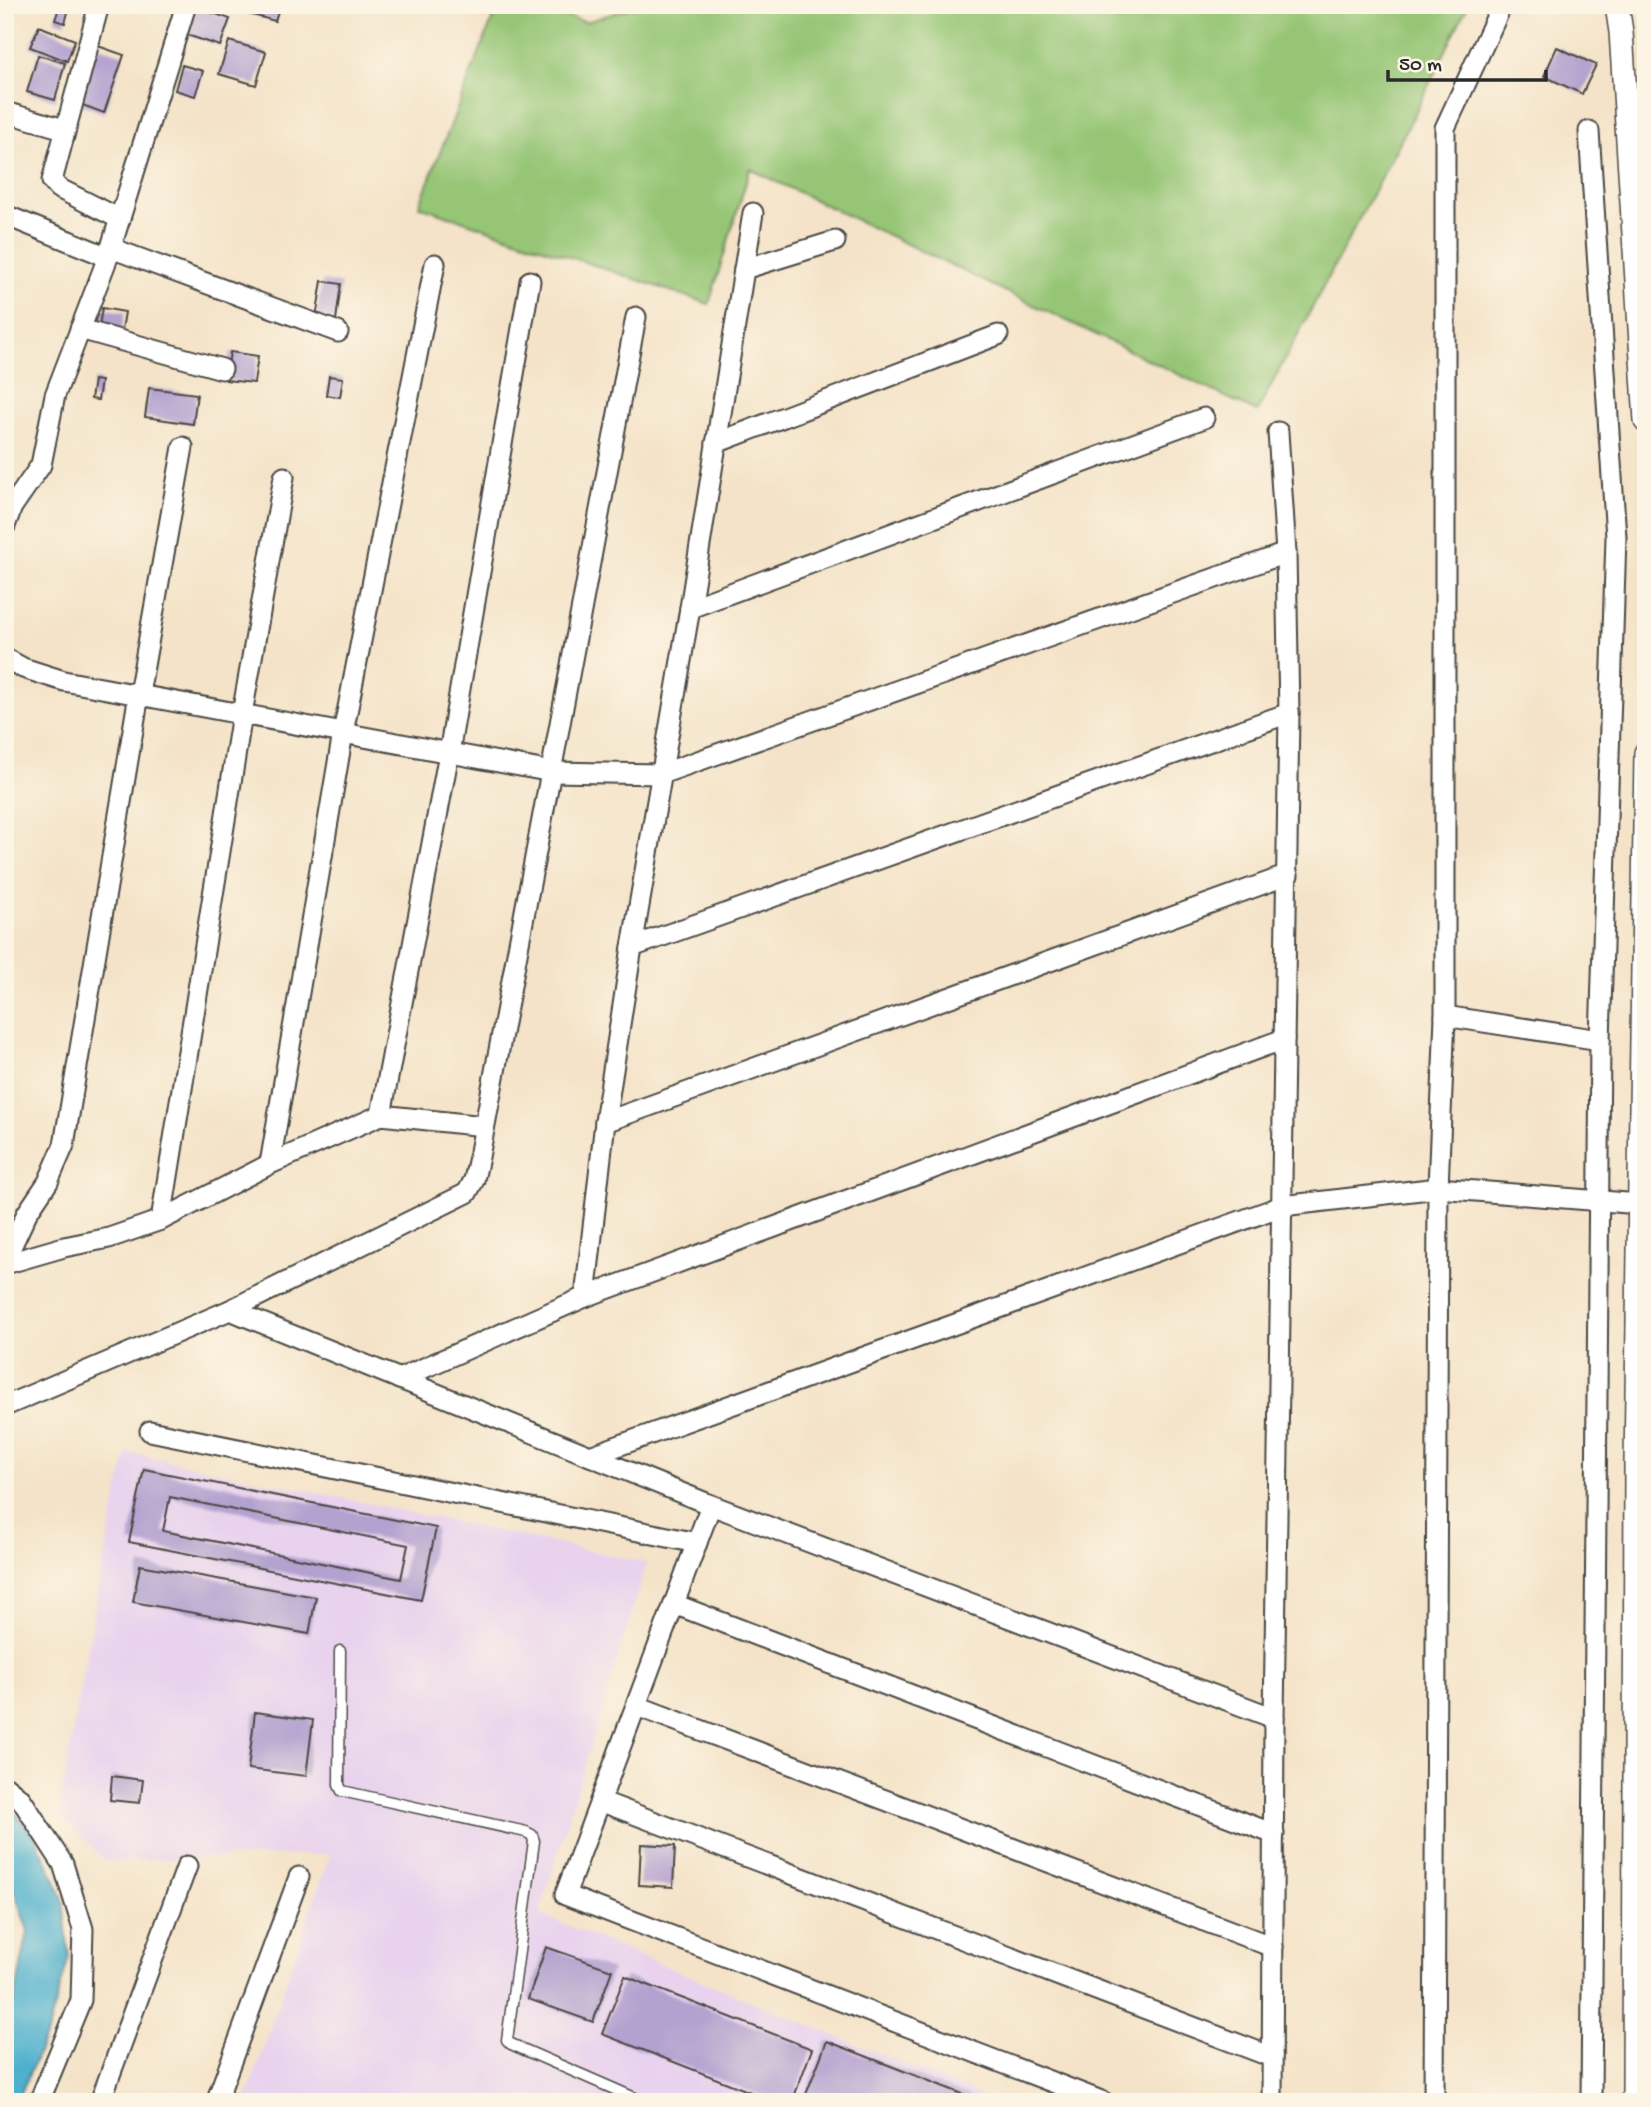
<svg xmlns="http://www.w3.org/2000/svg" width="1651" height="2107" viewBox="0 0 1651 2107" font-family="'Gochi Hand',sans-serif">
	<rect width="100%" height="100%" fill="#fcf5e5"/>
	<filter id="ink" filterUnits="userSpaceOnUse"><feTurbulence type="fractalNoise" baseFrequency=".0143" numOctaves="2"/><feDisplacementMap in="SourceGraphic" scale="14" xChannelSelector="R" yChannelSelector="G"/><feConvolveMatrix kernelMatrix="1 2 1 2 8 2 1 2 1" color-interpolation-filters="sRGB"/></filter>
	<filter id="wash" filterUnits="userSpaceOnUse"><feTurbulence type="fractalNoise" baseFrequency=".00686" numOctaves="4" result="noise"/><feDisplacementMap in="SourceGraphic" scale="28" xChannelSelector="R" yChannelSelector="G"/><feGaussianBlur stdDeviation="1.57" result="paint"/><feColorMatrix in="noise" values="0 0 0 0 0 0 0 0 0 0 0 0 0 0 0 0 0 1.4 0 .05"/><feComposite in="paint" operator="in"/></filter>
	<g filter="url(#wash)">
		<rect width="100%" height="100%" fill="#f4e3c8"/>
		<!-- built -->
		<polygon fill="#e8d2ee" points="127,1452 647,1563 539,1914 995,2102 245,2102 330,1854 106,1861 58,1813 104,1557"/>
		<!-- green -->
		<polygon fill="#95c575" stroke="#607850" stroke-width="2" points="498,5 526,5 586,22 640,5 1468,5 1413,117 1257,412 750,169 709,304 419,206"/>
		<!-- water -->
		<polygon fill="#4eb0cd" stroke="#3c6e7c" stroke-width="2" points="5,1807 15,1813 35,1836 63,1898 69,1957 48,2030 17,2102 5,2102 5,2026 14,2002 28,1931 12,1884 5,1872"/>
		<g id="blocks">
			<!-- building -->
			<g fill="#b3a1cf" fill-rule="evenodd">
				<polygon points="60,5 70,5 65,23 55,20"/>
				<polygon points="211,5 232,5 230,12"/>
				<polygon points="240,5 280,5 275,21 238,11"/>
				<polygon points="196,7 230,19 220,46 187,35"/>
				<polygon points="39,26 75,40 67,61 30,47"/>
				<polygon points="229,41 266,52 256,85 219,74"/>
				<polygon points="95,45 124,55 104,113 74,102"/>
				<polygon points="1557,47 1596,65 1582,94 1544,76"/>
				<polygon points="38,55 65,63 55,100 27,92"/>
				<polygon points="182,65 203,71 195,96 175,90"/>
				<polygon points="322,281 341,284 336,320 316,318"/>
				<polygon points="102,308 125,312 121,336 98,332"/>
				<polygon points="230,352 258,356 254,383 226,380"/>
				<polygon points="329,376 343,378 340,397 326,395"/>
				<polygon points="94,380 101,381 98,400 91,399"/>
				<polygon points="149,388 197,394 193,424 145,417"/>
				<path d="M144,1469L436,1528L421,1600L129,1542ZM170,1497L408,1545L401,1579L163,1531Z"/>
				<polygon points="140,1565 316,1597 309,1634 133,1602"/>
				<polygon points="255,1712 313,1720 306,1776 248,1769"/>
				<polygon points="112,1776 143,1780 140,1803 110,1800"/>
				<polygon points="641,1844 675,1846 673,1887 639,1885"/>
				<polygon points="546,1947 612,1970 593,2022 528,1999"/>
				<polygon points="625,1976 812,2049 792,2102 776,2102 602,2034"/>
				<polygon points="827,2041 983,2102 803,2102"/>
			</g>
		</g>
	</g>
	<g filter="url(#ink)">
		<use href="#blocks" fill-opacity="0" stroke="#494743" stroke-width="2"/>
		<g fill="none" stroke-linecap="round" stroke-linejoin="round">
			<!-- service casing -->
			<g stroke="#494743" stroke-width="13">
				<polyline id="service" points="340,1651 339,1785 342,1791 526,1832 532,1835 534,1841 507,2040 511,2044 644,2102"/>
			</g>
			<!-- minor casing -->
			<g stroke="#494743" stroke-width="23">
				<g id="minor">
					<polyline points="99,5 52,181 58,188 120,219"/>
					<polyline points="5,112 64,129"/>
					<polyline points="1589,131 1616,537 1600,1040 1591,2102"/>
					<polyline points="5,215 108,257"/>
					<polyline points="111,248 338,332"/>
					<polyline points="744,269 835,241"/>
					<polyline points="80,329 222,369"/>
					<polyline points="716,443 998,335"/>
					<polyline points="5,526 12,507 41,465 55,395 108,257 186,5"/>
					<polyline points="690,608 1204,418"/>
					<polyline points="5,658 23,668 64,681 552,772 661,774 1286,553"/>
					<polyline points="632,947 1289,713"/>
					<polyline points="1445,1016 1600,1040"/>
					<polyline points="381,1115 449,753 530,281"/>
					<polyline points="605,1122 1288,875"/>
					<polyline points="270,1164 343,733 435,264"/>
					<polyline points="161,1220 242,714 284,477"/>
					<polyline points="5,1260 27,1213 48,1182 64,1145 139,694 183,447"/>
					<polyline points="5,1264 64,1247 109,1238 161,1220 270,1164 381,1115 484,1126"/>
					<polyline points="585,1297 605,1122 632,947 690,608 753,213"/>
					<polyline points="230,1310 711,1505 1274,1718"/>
					<polyline points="399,1379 585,1297 1284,1039"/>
					<polyline points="5,1406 230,1310 467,1193 474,1180 479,1157 636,317"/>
					<polyline points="150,1431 697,1543"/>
					<polyline points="590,1456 1282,1206 1438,1188 1640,1204"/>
					<polyline points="711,1505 565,1895 1104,2102"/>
					<polyline points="674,1604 1274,1834"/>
					<polyline points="637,1706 1273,1947"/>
					<polyline points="5,1786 21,1799 63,1864 83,1929 81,2000 39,2102"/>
					<polyline points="600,1801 1272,2057"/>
					<polyline points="100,2102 187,1866"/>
					<polyline points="216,2102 299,1877"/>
					<polyline points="1272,2102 1274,1718 1289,713 1286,553 1278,432"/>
					<polyline points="1434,2102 1438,1188 1445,1016 1445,128 1502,5"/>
				</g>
			</g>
			<!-- tertiary casing -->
			<g stroke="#494743" stroke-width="26">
				<g id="tertiary">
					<polyline points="1617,5 1621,32 1646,421"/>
					<polyline points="1634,2102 1636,1465 1646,753"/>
				</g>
			</g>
			<!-- service -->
			<use href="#service" stroke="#fff" stroke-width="10"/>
			<!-- minor -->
			<use href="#minor" stroke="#fff" stroke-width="19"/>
			<!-- tertiary -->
			<use href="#tertiary" stroke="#fff" stroke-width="23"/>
		</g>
	</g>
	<!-- margin -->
	<rect width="1651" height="2107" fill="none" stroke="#fcf5e5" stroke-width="28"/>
	<!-- scale -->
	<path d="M1388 70v10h158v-10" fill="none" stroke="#2b2b2b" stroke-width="3.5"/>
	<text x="1399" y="70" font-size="21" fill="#2b2b2b" stroke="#fcf5e5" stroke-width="5" paint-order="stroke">50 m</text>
</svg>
